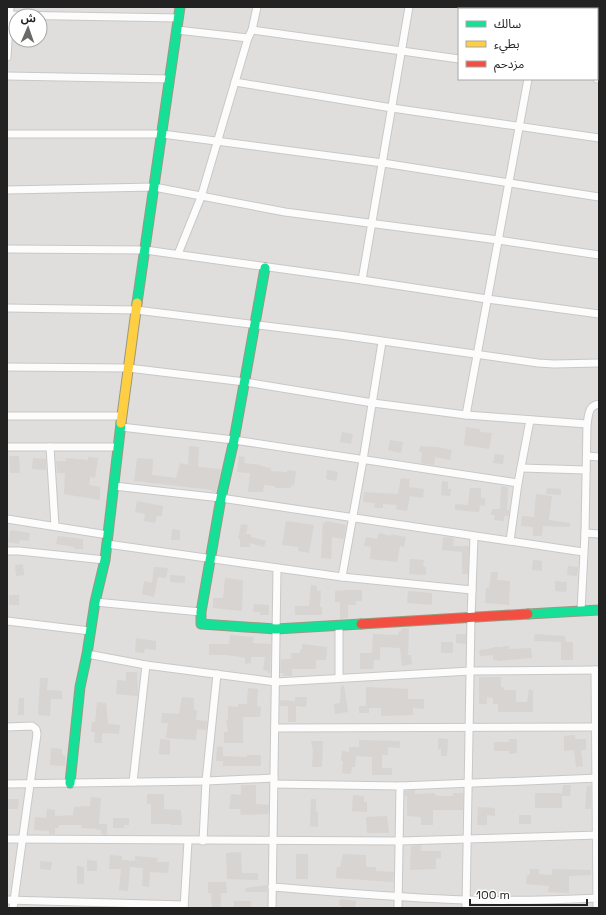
<svg xmlns="http://www.w3.org/2000/svg" width="606" height="915" viewBox="0 0 606 915" font-family="'Space Grotesk','Noto Sans Arabic',sans-serif">
	<rect width="100%" height="100%" fill="#f0eeeb"/>
	<!-- residential -->
	<path fill="#dfdedc" fill-rule="evenodd" d="M7,7H599V908H7ZM459,9H597V79H459ZM16,16H40V40H16Z"/>
	<!-- building -->
	<g fill="#d7d4d2">
		<polygon points="466,427 480,429 480,432 492,433 489,449 464,445"/>
		<polygon points="342,432 353,434 351,444 340,442"/>
		<polygon points="390,440 403,442 401,453 388,450"/>
		<polygon points="189,446 199,447 198,467 221,469 216,492 212,492 212,490 134,481 137,458 153,459 152,475 176,478 180,463 188,465"/>
		<polygon points="420,446 438,447 452,450 450,460 435,457 434,465 421,463 422,452 419,452"/>
		<polygon points="495,454 504,455 503,464 493,463"/>
		<polygon points="9,456 19,456 20,473 10,473"/>
		<polygon points="239,456 245,457 244,463 261,465 261,466 271,468 271,471 287,472 287,470 296,471 294,486 291,485 291,488 275,488 275,486 264,485 263,492 248,492 250,473 237,472"/>
		<polygon points="88,457 98,458 95,478 90,477 89,485 100,487 100,500 64,494 65,473 57,473 56,461 66,461 66,458 88,460"/>
		<polygon points="33,458 46,459 46,470 32,469"/>
		<polygon points="327,470 338,472 336,481 326,479"/>
		<polygon points="401,478 410,479 409,487 424,489 423,498 410,496 407,511 396,509 397,505 383,504 383,508 374,508 375,503 363,502 364,492 398,494"/>
		<polygon points="442,481 448,482 448,489 451,489 450,496 441,495"/>
		<polygon points="501,486 508,487 507,510 509,510 509,514 508,516 504,516 504,521 494,520 495,515 491,515 492,509 500,509"/>
		<polygon points="470,488 481,488 481,498 485,498 485,506 480,505 479,512 455,510 455,504 468,505"/>
		<polygon points="547,488 561,489 561,495 546,494"/>
		<polygon points="536,494 552,496 549,520 570,523 570,527 543,526 542,536 533,536 533,527 521,526 522,516 534,517"/>
		<polygon points="137,501 163,506 162,516 157,516 155,523 144,521 145,514 135,512"/>
		<polygon points="286,521 314,525 309,553 298,551 298,547 282,545"/>
		<polygon points="326,521 346,525 344,539 332,537 331,559 321,558 323,523 325,523"/>
		<polygon points="241,524 248,525 246,534 251,534 251,537 266,541 264,547 250,543 250,547 240,547 240,539 238,539"/>
		<polygon points="172,529 180,530 180,540 171,540"/>
		<polygon points="10,530 30,533 29,541 20,540 19,544 8,542"/>
		<polygon points="379,533 391,536 391,534 406,537 404,547 400,546 397,562 370,559 371,547 364,546 366,537 377,539"/>
		<polygon points="58,536 83,539 83,549 74,549 74,547 56,544"/>
		<polygon points="443,537 454,538 453,546 469,546 468,574 462,574 462,552 442,550"/>
		<polygon points="410,559 424,560 423,566 426,567 426,575 409,574"/>
		<polygon points="533,560 542,561 542,571 532,570"/>
		<polygon points="23,564 24,575 16,576 15,565"/>
		<polygon points="568,566 578,567 577,576 567,575"/>
		<polygon points="154,567 168,568 166,578 158,577 154,597 142,594 144,581 152,583"/>
		<polygon points="491,572 498,572 497,580 510,581 509,605 485,603 486,588 489,588"/>
		<polygon points="170,575 185,576 185,583 170,582"/>
		<polygon points="225,578 243,580 242,611 213,608 213,598 223,598"/>
		<polygon points="555,581 567,582 566,592 555,591"/>
		<polygon points="311,585 317,586 317,591 321,591 320,607 322,607 322,615 295,615 295,606 309,606"/>
		<polygon points="348,590 362,590 362,601 356,601 356,605 348,605 348,618 340,619 340,602 335,602 335,591"/>
		<polygon points="408,591 432,593 432,605 407,603"/>
		<rect x="9" y="595" width="10" height="10"/>
		<polygon points="254,604 269,605 269,615 260,615 260,612 253,612"/>
		<polygon points="402,628 409,628 408,655 411,655 412,664 402,666 400,648 380,647 380,660 374,660 373,669 360,669 360,653 372,653 373,634 398,635 399,631 401,631"/>
		<polygon points="456,634 466,634 466,644 456,643"/>
		<polygon points="535,634 565,636 566,642 573,642 573,660 561,660 561,642 564,642 534,641"/>
		<polygon points="230,635 254,637 253,643 271,644 270,673 268,673 268,671 263,670 265,657 251,657 251,663 245,664 245,658 228,655 209,655 209,644 229,644"/>
		<polygon points="136,638 156,641 156,650 145,649 144,653 135,652"/>
		<rect x="441" y="642" width="12" height="11"/>
		<polygon points="302,644 327,647 326,660 316,660 316,669 292,669 292,676 283,676 283,673 280,673 281,659 291,659 291,653 300,653 300,649 302,649"/>
		<polygon points="503,646 509,646 509,649 531,648 532,658 498,661 498,660 493,660 493,655 480,656 479,650 493,648 493,647 503,647"/>
		<polygon points="126,672 137,672 138,696 116,694 117,680 126,681"/>
		<polygon points="479,677 501,677 501,687 503,687 504,690 516,690 516,702 527,702 529,689 533,690 533,712 498,712 498,704 493,704 493,698 487,697 487,704 479,704"/>
		<polygon points="40,678 48,678 47,690 62,691 62,699 51,699 50,716 38,715"/>
		<polygon points="344,685 348,712 335,714 334,704 340,703 341,686"/>
		<polygon points="366,687 408,689 408,699 424,699 424,709 413,708 413,715 381,716 381,708 369,708 369,713 359,713 359,706 366,706"/>
		<polygon points="248,688 258,689 257,706 261,707 260,717 243,717 243,743 224,743 224,732 228,732 226,721 228,720 228,706 238,707 238,704 247,704"/>
		<polygon points="182,697 194,698 194,710 197,710 196,720 207,721 206,730 197,729 196,740 166,738 168,723 161,723 162,713 179,714"/>
		<polygon points="295,697 307,697 306,707 296,706 296,722 288,722 288,706 280,706 280,700 295,701"/>
		<polygon points="19,698 24,698 24,715 18,715"/>
		<polygon points="97,702 106,703 108,724 120,725 119,734 102,733 102,743 94,743 95,732 91,732 92,722 95,722"/>
		<polygon points="575,735 575,739 586,739 586,750 581,750 583,766 576,767 574,750 564,751 564,736"/>
		<polygon points="438,738 448,739 447,756 441,756 441,749 438,749"/>
		<polygon points="160,739 170,740 170,755 159,754"/>
		<polygon points="509,739 517,739 517,753 509,754 509,751 494,751 494,742 509,742"/>
		<polygon points="359,740 400,741 400,748 388,747 388,755 382,755 382,768 392,768 392,775 372,775 372,757 356,756 355,767 352,767 351,774 342,773 343,761 341,761 342,751 349,752 349,747 359,747"/>
		<polygon points="311,741 323,741 322,767 312,767 313,751"/>
		<polygon points="217,746 223,747 223,756 247,757 247,755 261,755 261,766 223,766 223,760 223,761 216,761"/>
		<polygon points="51,748 62,749 62,755 66,756 65,766 50,765"/>
		<polygon points="241,785 256,785 256,804 269,805 268,814 241,815 240,809 229,809 231,794 241,795"/>
		<polygon points="563,785 571,785 570,796 562,796 562,808 535,808 535,793 562,793"/>
		<polygon points="587,785 591,786 591,809 585,809"/>
		<polygon points="415,790 415,794 435,793 435,795 440,796 453,796 453,793 463,793 463,810 433,810 433,825 421,825 421,817 407,816 407,796 405,796 405,791"/>
		<polygon points="147,794 164,794 164,809 181,810 182,825 171,825 171,824 151,824 151,804 147,804"/>
		<polygon points="353,795 364,796 364,802 367,802 367,812 352,811"/>
		<polygon points="91,797 101,798 99,824 107,824 107,835 101,834 101,830 97,830 97,829 81,828 82,825 59,825 58,828 55,828 55,834 49,834 49,831 34,830 35,817 46,818 47,809 55,810 55,816 73,815 74,807 90,806"/>
		<polygon points="7,799 19,799 18,809 7,809"/>
		<polygon points="311,799 316,799 316,812 318,812 318,827 310,826"/>
		<polygon points="478,807 495,808 495,816 487,815 487,825 477,825"/>
		<rect x="519" y="815" width="12" height="9"/>
		<polygon points="387,816 389,833 367,833 366,817"/>
		<polygon points="113,818 129,818 129,825 124,825 124,828 113,828"/>
		<polygon points="421,845 421,851 441,851 441,859 436,858 436,869 410,870 411,846"/>
		<polygon points="241,852 242,873 258,873 258,880 227,879 226,853"/>
		<rect x="296" y="854" width="12" height="25"/>
		<polygon points="343,854 366,855 366,867 376,867 376,871 394,872 393,882 336,878 337,867 340,867"/>
		<polygon points="110,855 122,856 122,860 135,861 135,856 158,858 157,862 169,862 168,873 150,872 149,887 142,886 143,868 130,867 128,891 119,890 121,869 109,869"/>
		<polygon points="87,860 97,861 97,871 87,871"/>
		<polygon points="40,861 52,862 51,870 40,869"/>
		<polygon points="77,866 84,867 84,884 77,884"/>
		<polygon points="530,869 539,869 539,874 552,875 552,869 591,870 591,875 569,876 569,893 548,892 549,886 526,884 527,875 530,875"/>
		<polygon points="208,882 226,882 227,893 221,893 221,908 212,908 211,893 208,893"/>
		<polygon points="267,885 267,892 246,892 245,888"/>
		<polygon points="340,899 356,901 355,908 342,908 342,906 339,906"/>
		<rect x="234" y="901" width="17" height="7"/>
	</g>
	<g fill="none" stroke-linecap="round" stroke-linejoin="round">
		<!-- street casing -->
		<g stroke="#c9c8c7" stroke-width="9">
			<g id="street">
				<polyline points="510,7 523,9"/>
				<polyline points="542,9 542,7"/>
				<polyline points="7,15 179,18"/>
				<polyline points="597,19 599,20"/>
				<polyline points="177,30 248,38"/>
				<polyline points="252,30 459,59"/>
				<polyline points="7,57 10,7"/>
				<polyline points="7,76 170,79"/>
				<polyline points="597,79 599,79"/>
				<polyline points="235,82 392,108 599,138"/>
				<polyline points="7,134 162,134 383,163 599,197"/>
				<polyline points="7,190 154,187 285,212 498,240 599,255"/>
				<polyline points="7,249 145,250 362,280 487,299 599,314"/>
				<polyline points="178,254 201,197 248,38 252,30 257,7"/>
				<polyline points="362,280 409,7"/>
				<polyline points="7,308 136,310 340,335 538,363 554,364 599,363"/>
				<polyline points="7,367 128,368 245,382 373,403 466,415 587,424"/>
				<polyline points="466,415 528,79"/>
				<polyline points="7,416 122,416"/>
				<polyline points="121,427 234,440 518,483"/>
				<polyline points="7,447 118,447"/>
				<polyline points="50,447 55,526"/>
				<polyline points="587,456 599,457"/>
				<polyline points="521,468 586,470"/>
				<polyline points="114,486 221,498 583,552"/>
				<polyline points="7,519 108,535"/>
				<polyline points="585,533 599,534"/>
				<polyline points="510,541 518,483 530,420"/>
				<polyline points="107,544 342,577 472,590"/>
				<polyline points="7,551 19,551 105,560"/>
				<polyline points="342,577 363,460 382,342"/>
				<polyline points="95,602 201,612"/>
				<path d="M581,611L585,533L587,424C589,414 588,406 599,404"/>
				<polyline points="7,621 90,631"/>
				<polyline points="87,654 146,665 276,682 471,671 599,670"/>
				<polyline points="595,670 597,908"/>
				<polyline points="339,678 339,625"/>
				<polyline points="7,727 32,726 36,729 37,734 13,908"/>
				<polyline points="275,728 599,727"/>
				<polyline points="133,782 146,665"/>
				<polyline points="7,784 206,781 274,778"/>
				<polyline points="274,784 400,786 599,778"/>
				<polyline points="7,839 400,841 599,835"/>
				<polyline points="203,841 206,781 217,674"/>
				<path d="M272,887C337,892 401,898 466,900C510,901 555,900 599,898"/>
				<polyline points="7,900 184,905"/>
				<polyline points="184,908 188,841"/>
				<polyline points="272,908 277,569"/>
				<polyline points="398,908 400,786"/>
				<polyline points="466,908 471,618 474,537"/>
			</g>
		</g>
		<!-- fast casing -->
		<g stroke="#999a82" stroke-width="11">
			<g id="fast">
				<polyline points="265,268 234,440 221,498 201,612 201,624 276,629 361,624"/>
				<polyline points="137,303 180,7"/>
				<polyline points="528,614 599,610"/>
				<polyline points="70,783 80,687 87,654 95,602 105,560 121,423"/>
			</g>
		</g>
		<!-- slow casing -->
		<g stroke="#999a82" stroke-width="11">
			<polyline id="slow" points="121,423 137,303"/>
		</g>
		<!-- jam casing -->
		<g stroke="#999a82" stroke-width="11">
			<polyline id="jam" points="361,624 528,614"/>
		</g>
		<!-- street -->
		<use href="#street" stroke="#fdfcfc" stroke-width="7"/>
		<!-- fast -->
		<use href="#fast" stroke="#16e098" stroke-width="9"/>
		<!-- slow -->
		<use href="#slow" stroke="#ffcf43" stroke-width="9"/>
		<!-- jam -->
		<use href="#jam" stroke="#f24e42" stroke-width="9"/>
	</g>
	<!-- border -->
	<rect width="606" height="915" fill="none" stroke="#222222" stroke-width="16"/>
	<!-- legend -->
	<rect x="458" y="8" width="140" height="72" fill="#ffffff" stroke="#a7a7a7"/>
	<rect x="466" y="21" width="20" height="6" fill="#16e098" stroke="#a7a7a7"/>
	<text x="494" y="28" font-size="12" fill="#222222">سالك</text>
	<rect x="466" y="41" width="20" height="6" fill="#ffcf43" stroke="#a7a7a7"/>
	<text x="494" y="48" font-size="12" fill="#222222">بطيء</text>
	<rect x="466" y="61" width="20" height="6" fill="#f24e42" stroke="#a7a7a7"/>
	<text x="494" y="68" font-size="12" fill="#222222">مزدحم</text>
	<!-- north arrow -->
	<g transform="translate(28 28) rotate(2)"><circle r="19" fill="#ffffff" stroke="#a7a7a7"/>
	<path d="M0-3L7 15L0 10L-7 15Z" fill="#6a6968"/>
	<text y="-6" font-size="11" font-weight="bold" text-anchor="middle" fill="#222222">ش</text>
	</g>
	<!-- scale -->
	<path d="M470 899v6h117v-6" fill="none" stroke="#222222" stroke-width="2"/>
	<text x="476" y="899" font-size="12" fill="#222222" stroke="#ffffff" stroke-width="3" paint-order="stroke">100 m</text>
</svg>
